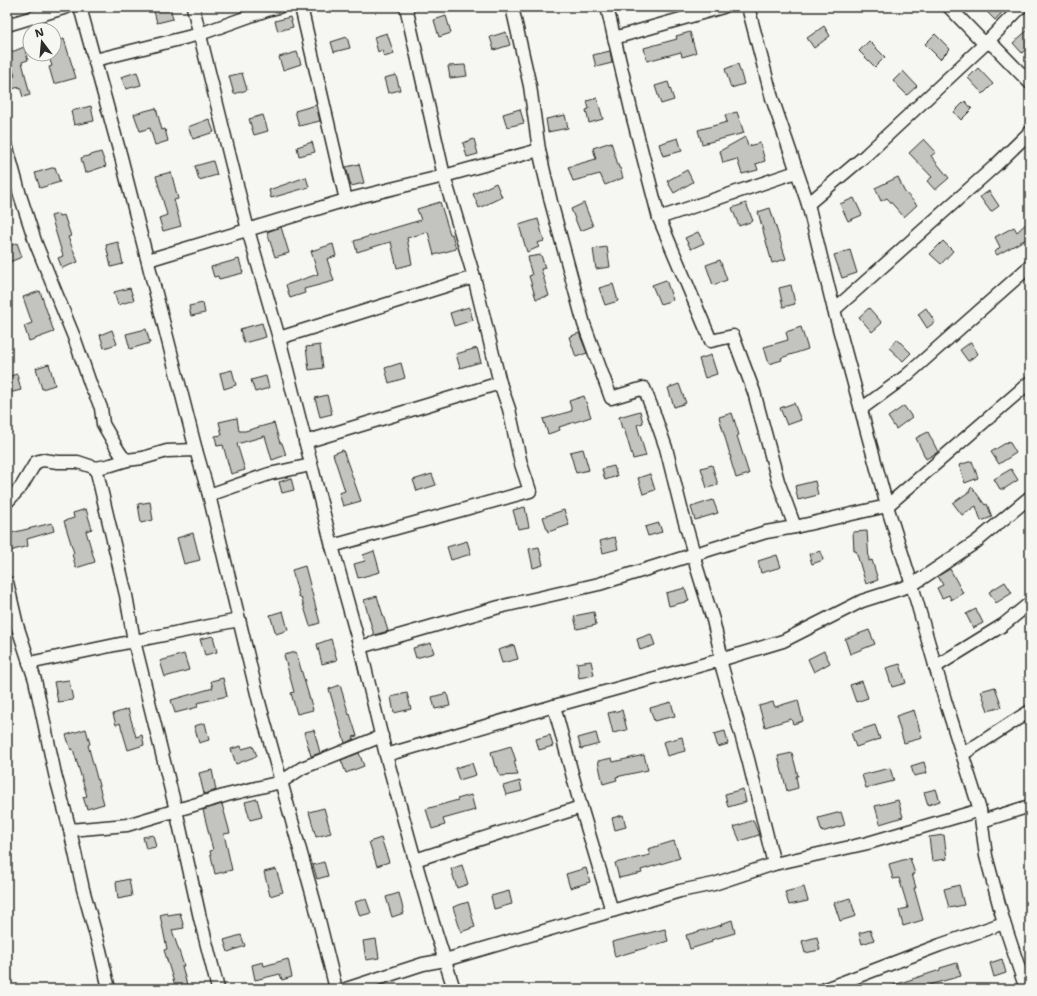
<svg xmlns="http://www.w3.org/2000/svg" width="1037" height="996" viewBox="0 0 1037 996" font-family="'Shantell Sans',sans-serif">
	<rect width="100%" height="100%" fill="#f6f6f2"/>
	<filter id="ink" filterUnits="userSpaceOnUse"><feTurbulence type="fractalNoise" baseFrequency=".025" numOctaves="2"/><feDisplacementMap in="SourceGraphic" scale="8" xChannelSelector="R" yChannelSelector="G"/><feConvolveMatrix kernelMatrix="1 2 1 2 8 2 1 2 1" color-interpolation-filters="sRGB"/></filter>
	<g filter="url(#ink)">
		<!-- building -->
		<g fill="#c3c3c0" stroke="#2b2b2b">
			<polygon points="168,7 170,7 173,19 157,23 154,11"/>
			<polygon points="982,7 1007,7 995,20"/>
			<polygon points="446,16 451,33 439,37 434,20"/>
			<polygon points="290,17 293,27 278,31 275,21"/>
			<polygon points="824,26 830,36 814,48 807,38"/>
			<polygon points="1030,28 1030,45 1022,53 1013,43"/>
			<polygon points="506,32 510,45 494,50 490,37"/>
			<polygon points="690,32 696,53 682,57 681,52 647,61 644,48 677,39 676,36"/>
			<polygon points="387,33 394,54 384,57 382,50 378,52 374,37"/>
			<polygon points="935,34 950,49 940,59 925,44"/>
			<polygon points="347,37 350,48 334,52 331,42"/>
			<polygon points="64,39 76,78 54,84 49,67 52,66 48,54 54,54 54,42"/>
			<polygon points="869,41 885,57 875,67 859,51"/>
			<polygon points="24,47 28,60 22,62 30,95 23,97 20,87 7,90 7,78 15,76 7,54"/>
			<polygon points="610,51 612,63 596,67 593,55"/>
			<polygon points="297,52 301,64 283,70 279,57"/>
			<polygon points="738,64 744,84 731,88 725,69"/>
			<polygon points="465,65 467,76 450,78 448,66"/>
			<polygon points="978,68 993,84 983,94 968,78"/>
			<polygon points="903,71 917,86 907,95 893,81"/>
			<polygon points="137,72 141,85 126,89 121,77"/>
			<polygon points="242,73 247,90 234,94 229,76"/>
			<polygon points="396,75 400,90 388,93 384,78"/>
			<polygon points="668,82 674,100 661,104 655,86"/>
			<polygon points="597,98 603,119 589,123 586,110 589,109 587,101"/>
			<polygon points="965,101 972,109 961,120 954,112"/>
			<polygon points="316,105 320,121 299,126 295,111"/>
			<polygon points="91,106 94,121 74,125 71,111"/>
			<polygon points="156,108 162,130 165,129 168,141 155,145 150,128 140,131 134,114"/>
			<polygon points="520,109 524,123 507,127 503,114"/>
			<polygon points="737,112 744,133 702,144 698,130 727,122 725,115"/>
			<polygon points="263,115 268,131 254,135 249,119"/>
			<polygon points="565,115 568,128 548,132 546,119"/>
			<polygon points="209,119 214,132 193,139 188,127"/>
			<polygon points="745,137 748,146 760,143 765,161 756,164 758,170 742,174 737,159 723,163 720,151"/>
			<polygon points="678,138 682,151 663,156 659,144"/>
			<polygon points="474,139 478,154 467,157 463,143"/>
			<polygon points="924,139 936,152 931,156 949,178 935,190 927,181 932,177 909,153"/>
			<polygon points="312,142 315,152 299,156 297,147"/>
			<polygon points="611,142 619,168 620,168 623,178 605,185 600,174 573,181 568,167 596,159 593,148"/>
			<polygon points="101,152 106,166 85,173 81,158"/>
			<polygon points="213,161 217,175 199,180 195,166"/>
			<polygon points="359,164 364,183 351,186 346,167"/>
			<polygon points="55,167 60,182 40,188 35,173"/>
			<polygon points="687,170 693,182 674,193 667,181"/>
			<polygon points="171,172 178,199 174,200 181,226 163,231 159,218 167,215 156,176"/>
			<polygon points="306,177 309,187 271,198 269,190"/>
			<polygon points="898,177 904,191 917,205 904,217 887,198 881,201 875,188"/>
			<polygon points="496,183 502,197 479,208 473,194"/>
			<polygon points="989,191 999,206 991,212 980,197"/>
			<polygon points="854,198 862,215 848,221 840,204"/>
			<polygon points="440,202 450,234 452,234 456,249 434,255 428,232 407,238 412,264 397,268 391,242 383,244 357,252 354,241 380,233 380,232 421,220 417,209"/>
			<polygon points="584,203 593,226 580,231 571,209"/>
			<polygon points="746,203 753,221 739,226 732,208"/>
			<polygon points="770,208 786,259 772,263 758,212"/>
			<polygon points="58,214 59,216 64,215 71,236 68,237 78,262 62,268 58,258 63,256 51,216"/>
			<polygon points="538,219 544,241 537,243 539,247 527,252 519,225"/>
			<polygon points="1030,220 1030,237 997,255 995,252 1000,247 995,237 1014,227 1017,232"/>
			<polygon points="281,227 289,253 275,257 267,232"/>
			<polygon points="698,232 704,243 691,249 685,238"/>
			<polygon points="943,241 953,251 941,264 930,254"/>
			<polygon points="118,242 123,264 111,267 106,245"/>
			<polygon points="17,243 22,257 7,263 7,247"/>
			<polygon points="333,244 336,256 327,259 334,281 304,289 305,293 290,298 286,285 318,274 311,251"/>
			<polygon points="607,247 610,267 596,269 593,249"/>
			<polygon points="850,250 857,273 842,278 834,255"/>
			<polygon points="541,255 545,268 541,269 549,296 536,299 529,276 532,275 528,261 529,261 528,257"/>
			<polygon points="239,259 243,273 219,279 218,276 214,277 211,267"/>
			<polygon points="720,260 727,280 713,285 706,265"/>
			<polygon points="666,280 673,300 660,304 652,285"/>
			<polygon points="613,284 618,301 605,305 599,288"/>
			<polygon points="791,285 795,304 783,307 779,288"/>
			<polygon points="130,288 134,300 118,305 114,292"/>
			<polygon points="40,291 54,332 29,341 24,326 32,323 23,297"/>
			<polygon points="203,303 205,313 191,316 189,306"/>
			<polygon points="469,307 473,320 454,326 450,313"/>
			<polygon points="869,308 882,323 872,332 859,317"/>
			<polygon points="926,308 935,322 927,328 918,314"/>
			<polygon points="262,323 266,337 244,343 240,329"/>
			<polygon points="801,327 808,349 781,358 782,360 769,364 764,347 788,340 786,332"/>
			<polygon points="146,329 150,343 130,349 126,334"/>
			<polygon points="112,330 117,344 104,348 100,335"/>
			<polygon points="579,333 587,353 576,357 569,337"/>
			<polygon points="897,339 911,353 903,361 889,348"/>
			<polygon points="971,342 978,354 968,361 960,350"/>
			<polygon points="320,345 323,368 309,370 306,347"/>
			<polygon points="477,348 481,362 460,368 456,354"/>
			<polygon points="711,355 717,374 705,378 699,359"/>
			<polygon points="401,363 405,378 389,383 385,368"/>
			<polygon points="49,364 55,385 42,389 36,368"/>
			<polygon points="232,370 236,385 224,389 220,373"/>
			<polygon points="17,374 21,390 9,393 7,385 7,377"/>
			<polygon points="266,376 269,388 255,392 251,380"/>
			<polygon points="679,384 686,403 674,407 668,388"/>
			<polygon points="327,395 332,414 320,417 315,398"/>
			<polygon points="584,396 591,417 559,427 560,430 548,434 543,419 572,411 569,401"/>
			<polygon points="794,403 801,420 787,425 780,408"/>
			<polygon points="904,406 912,417 896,429 888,417"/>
			<polygon points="640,411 643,423 637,425 646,456 633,459 624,428 622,429 619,417"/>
			<polygon points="732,413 739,435 737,436 749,474 736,478 730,458 731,458 719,417"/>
			<polygon points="237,418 239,431 245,431 274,423 280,443 282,443 286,455 272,460 265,436 237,444 245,470 231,474 223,445 217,446 215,436 222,435 219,422"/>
			<polygon points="928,432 938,452 926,459 916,438"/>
			<polygon points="1009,441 1016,453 999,464 991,452"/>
			<polygon points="583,449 589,470 576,473 570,452"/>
			<polygon points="343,450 361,501 343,506 339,493 345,491 333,454"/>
			<polygon points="972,461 978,478 965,483 959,465"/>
			<polygon points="712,465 718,485 707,488 701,468"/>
			<polygon points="614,466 617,476 605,480 602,469"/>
			<polygon points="1011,469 1018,480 1004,489 1000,489 994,479"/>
			<polygon points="432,474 436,485 417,491 413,480"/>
			<polygon points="650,474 655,490 643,494 638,478"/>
			<polygon points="291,478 294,490 282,493 279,482"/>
			<polygon points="815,481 818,495 798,500 795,486"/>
			<polygon points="972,487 985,505 987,504 992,517 981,521 976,506 962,515 953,503 970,491 970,489"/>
			<polygon points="713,500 718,513 695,520 691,507"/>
			<polygon points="150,502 153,520 141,523 138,504"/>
			<polygon points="525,507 529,527 518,529 513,510"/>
			<polygon points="86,509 92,529 86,531 95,562 76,568 72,554 74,553 64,521 74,518 73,513"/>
			<polygon points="564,510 569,525 548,532 543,517"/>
			<polygon points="52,523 54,531 27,539 28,546 10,551 7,541 7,534"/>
			<polygon points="659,523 662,532 648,536 645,527"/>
			<polygon points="867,531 869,561 872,560 878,580 866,584 856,551 854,551 853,532"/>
			<polygon points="193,533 200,560 184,564 177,538"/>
			<polygon points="615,537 618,549 603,553 600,541"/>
			<polygon points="467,541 471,554 451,560 447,547"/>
			<polygon points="539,547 543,565 533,568 529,549"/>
			<polygon points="374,551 380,572 358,578 354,564 365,561 363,555"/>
			<polygon points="821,551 823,560 812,564 809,554"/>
			<polygon points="777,555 781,567 761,573 758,561"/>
			<polygon points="305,566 320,623 310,626 301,597 299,597 292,570"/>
			<polygon points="950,569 963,593 951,600 949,595 942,598 937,588 943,585 938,576"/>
			<polygon points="1005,582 1012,593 996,603 989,592"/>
			<polygon points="685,588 689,601 669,606 666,593"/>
			<polygon points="377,596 388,631 374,635 364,600"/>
			<polygon points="976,609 983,623 973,628 966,614"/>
			<polygon points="283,611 288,630 276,634 270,615"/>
			<polygon points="594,612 596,625 577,629 574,616"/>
			<polygon points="869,630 875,644 850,654 845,639"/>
			<polygon points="651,634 655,645 640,650 637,639"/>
			<polygon points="213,636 217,652 205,655 200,639"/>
			<polygon points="331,639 337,660 322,664 317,644"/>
			<polygon points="431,643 434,653 416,658 413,648"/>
			<polygon points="514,645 518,659 502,663 498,650"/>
			<polygon points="824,651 830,663 814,672 808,659"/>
			<polygon points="296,652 313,710 297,714 291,693 294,692 284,655"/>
			<polygon points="184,654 189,670 165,677 160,661"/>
			<polygon points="591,661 594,675 579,678 577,663"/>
			<polygon points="900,664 906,683 892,687 886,668"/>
			<polygon points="223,678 227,696 197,703 198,707 175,713 171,700 213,688 211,681"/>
			<polygon points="69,680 73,700 58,702 54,682"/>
			<polygon points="862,681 868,698 856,702 850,685"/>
			<polygon points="340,685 349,715 350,714 357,736 353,737 354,739 345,743 329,689"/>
			<polygon points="995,687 1002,707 988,711 981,691"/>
			<polygon points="407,693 411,709 394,713 391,697"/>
			<polygon points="447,693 450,706 435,709 432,697"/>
			<polygon points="798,700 803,721 793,724 791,719 765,727 759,706 773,702 775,707"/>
			<polygon points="671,702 675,716 654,721 650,708"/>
			<polygon points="128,709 136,737 142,735 144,745 128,750 120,723 116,725 113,714"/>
			<polygon points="622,710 627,730 613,733 608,713"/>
			<polygon points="914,710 922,738 904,743 896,716"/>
			<polygon points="205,723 209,740 199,743 194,726"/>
			<polygon points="875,725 880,739 856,747 851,733"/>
			<polygon points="86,729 90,744 88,745 104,804 87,809 83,797 87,796 73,749 71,750 66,735"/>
			<polygon points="314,730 320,753 311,756 304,732"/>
			<polygon points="725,731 728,744 718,747 714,734"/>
			<polygon points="596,733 599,744 581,749 578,738"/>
			<polygon points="550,735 553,746 539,750 536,739"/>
			<polygon points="682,737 685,751 667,756 663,742"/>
			<polygon points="241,746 242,749 253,746 257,756 236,764 231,749"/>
			<polygon points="511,746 516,761 514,761 518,775 500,776 497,766 495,767 491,752"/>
			<polygon points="359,753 364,766 346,773 341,760"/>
			<polygon points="792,753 798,776 796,776 798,788 787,791 778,756"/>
			<polygon points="644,755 648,770 616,777 617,780 603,784 598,761 612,758 613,762"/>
			<polygon points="924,762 927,773 914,776 911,766"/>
			<polygon points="472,763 476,775 459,780 455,768"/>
			<polygon points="890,768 894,781 866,788 862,775"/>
			<polygon points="212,770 216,790 204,794 199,773"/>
			<polygon points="520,781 522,791 506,795 503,786"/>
			<polygon points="743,789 746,802 728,807 725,794"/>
			<polygon points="936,789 940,801 928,805 924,792"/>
			<polygon points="471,795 475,810 443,819 445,825 432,829 426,809 458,800 457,799"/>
			<polygon points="257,799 262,817 250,820 245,802"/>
			<polygon points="898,800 903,817 880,824 875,806"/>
			<polygon points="222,804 230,833 224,834 232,870 215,874 210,851 213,850 203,810"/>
			<polygon points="324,808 331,833 316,837 309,812"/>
			<polygon points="841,812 845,825 822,832 818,818"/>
			<polygon points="623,815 626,827 615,830 612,818"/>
			<polygon points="753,820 759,835 740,841 734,827"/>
			<polygon points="153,835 156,847 146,849 143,837"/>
			<polygon points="944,835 947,859 932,861 929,837"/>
			<polygon points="381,838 389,862 377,866 369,842"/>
			<polygon points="674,841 680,858 641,870 642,873 619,878 615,863 650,855 648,849"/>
			<polygon points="910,858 915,874 912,874 916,888 914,888 923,920 903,926 899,910 908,908 899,878 893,879 889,864"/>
			<polygon points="324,862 328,876 317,879 313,865"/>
			<polygon points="462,865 468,884 457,888 451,869"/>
			<polygon points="586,868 590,882 570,888 566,874"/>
			<polygon points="276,869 283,892 270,896 264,872"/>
			<polygon points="129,879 132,896 118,899 116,882"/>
			<polygon points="959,885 964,905 949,908 944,889"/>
			<polygon points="804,887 808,901 789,905 785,892"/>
			<polygon points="509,891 512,904 494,909 491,896"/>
			<polygon points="399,893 404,913 392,917 386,897"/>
			<polygon points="850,898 856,916 840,921 834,903"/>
			<polygon points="366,899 371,913 360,916 355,902"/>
			<polygon points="468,902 475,927 461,932 453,907"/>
			<polygon points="167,913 168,915 180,913 184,928 172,930 184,966 182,966 188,989 176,989 164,950 167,949 160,915"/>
			<polygon points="732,920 735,933 711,940 712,942 690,949 686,935 722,925 721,924"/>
			<polygon points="665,929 668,941 615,957 612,942"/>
			<polygon points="870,930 874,940 862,944 859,933"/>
			<polygon points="241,935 245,946 228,952 224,940"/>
			<polygon points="817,937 820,950 805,953 802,941"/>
			<polygon points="376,939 379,958 366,960 363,941"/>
			<polygon points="288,959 292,977 282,980 280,974 255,980 252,965 263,962 264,966"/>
			<polygon points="1002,959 1006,973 994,977 990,963"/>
			<polygon points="957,963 961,976 929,985 930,989 888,989 888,987 940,970 940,968"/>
		</g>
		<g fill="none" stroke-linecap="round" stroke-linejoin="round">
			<!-- street casing -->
			<g stroke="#2b2b2b" stroke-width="15">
				<g id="street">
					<polyline points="80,7 121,157 196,450 209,495 259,702 315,904 336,989"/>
					<polyline points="193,7 248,230 279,338 332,546 360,647 386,755 415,860 433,923 454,989"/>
					<polyline points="301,7 346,200"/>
					<polyline points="512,7 530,86 539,150 551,202 584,324 611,398 644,388 652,408 666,448 682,512 694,554 696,565 713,620 720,650 720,660 748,759 774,864"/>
					<polyline points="607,7 633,118 659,218 711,341 733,336 754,392 778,481 795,527"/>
					<polyline points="748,7 772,98 808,204 834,310 887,506 912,585 945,700 980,810 986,856 1004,923 1026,989"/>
					<polyline points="949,7 980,39 994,46 1030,83"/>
					<polyline points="7,25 67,7"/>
					<polyline points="614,38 723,7"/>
					<polyline points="95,60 200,34 267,10 279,7"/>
					<polyline points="7,148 20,195 36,244 74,337 91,386 97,398 101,408 103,424 118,450 122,456 127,460"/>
					<polyline points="808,204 866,155 986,43 1021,7"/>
					<polyline points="659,218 796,172"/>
					<polyline points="148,260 346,200 444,176 539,150"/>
					<polyline points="834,310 996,165 1030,132"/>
					<polyline points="279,338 474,277"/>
					<polyline points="861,409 906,376 1030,266"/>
					<polyline points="305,442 500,383"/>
					<polyline points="96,468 126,595 134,641 176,810 200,918 218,989"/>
					<polyline points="209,495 269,474 311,465"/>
					<polyline points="7,502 21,487 36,462 43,460 58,462 78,462 96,468 111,465 127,460 143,458 167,451 196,450"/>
					<polyline points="332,546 530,491 521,464 509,409 500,383 474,277 444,176 406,7"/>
					<polyline points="7,582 17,625 35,680 55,774 70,830 83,889 100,950 109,989"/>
					<polyline points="360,647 499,607 599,584 766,532 795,527 887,506 1030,382"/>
					<polyline points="29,663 134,641 239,620"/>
					<polyline points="935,667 1003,625 1030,603"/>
					<polyline points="554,706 581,807 612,911"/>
					<polyline points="963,754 1030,711"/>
					<polyline points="386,755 554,706 720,660 783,641 862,601 912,585 976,542 1030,497"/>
					<polyline points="982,821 1030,806"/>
					<polyline points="70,830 127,825 227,795 281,782 302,768 382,736"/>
					<polyline points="415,860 581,807"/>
					<polyline points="346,989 423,964 445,960 680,891 714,884 774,864 868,843 980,810"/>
					<polyline points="825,989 940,945 1004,923"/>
				</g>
			</g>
			<!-- street -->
			<use href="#street" stroke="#f6f6f2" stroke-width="12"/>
		</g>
	</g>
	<!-- margin -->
	<rect width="1037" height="996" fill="none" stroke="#f6f6f2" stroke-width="24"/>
	<rect x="12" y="12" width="1013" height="972" fill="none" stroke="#2b2b2b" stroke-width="1.5" filter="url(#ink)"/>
	<!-- north arrow -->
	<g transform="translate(42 42) rotate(344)"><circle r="19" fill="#f6f6f2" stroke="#a5a5a2"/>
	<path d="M0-3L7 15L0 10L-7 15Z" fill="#2b2b2b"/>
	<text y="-6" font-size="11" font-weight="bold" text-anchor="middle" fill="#2b2b2b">N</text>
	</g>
</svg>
